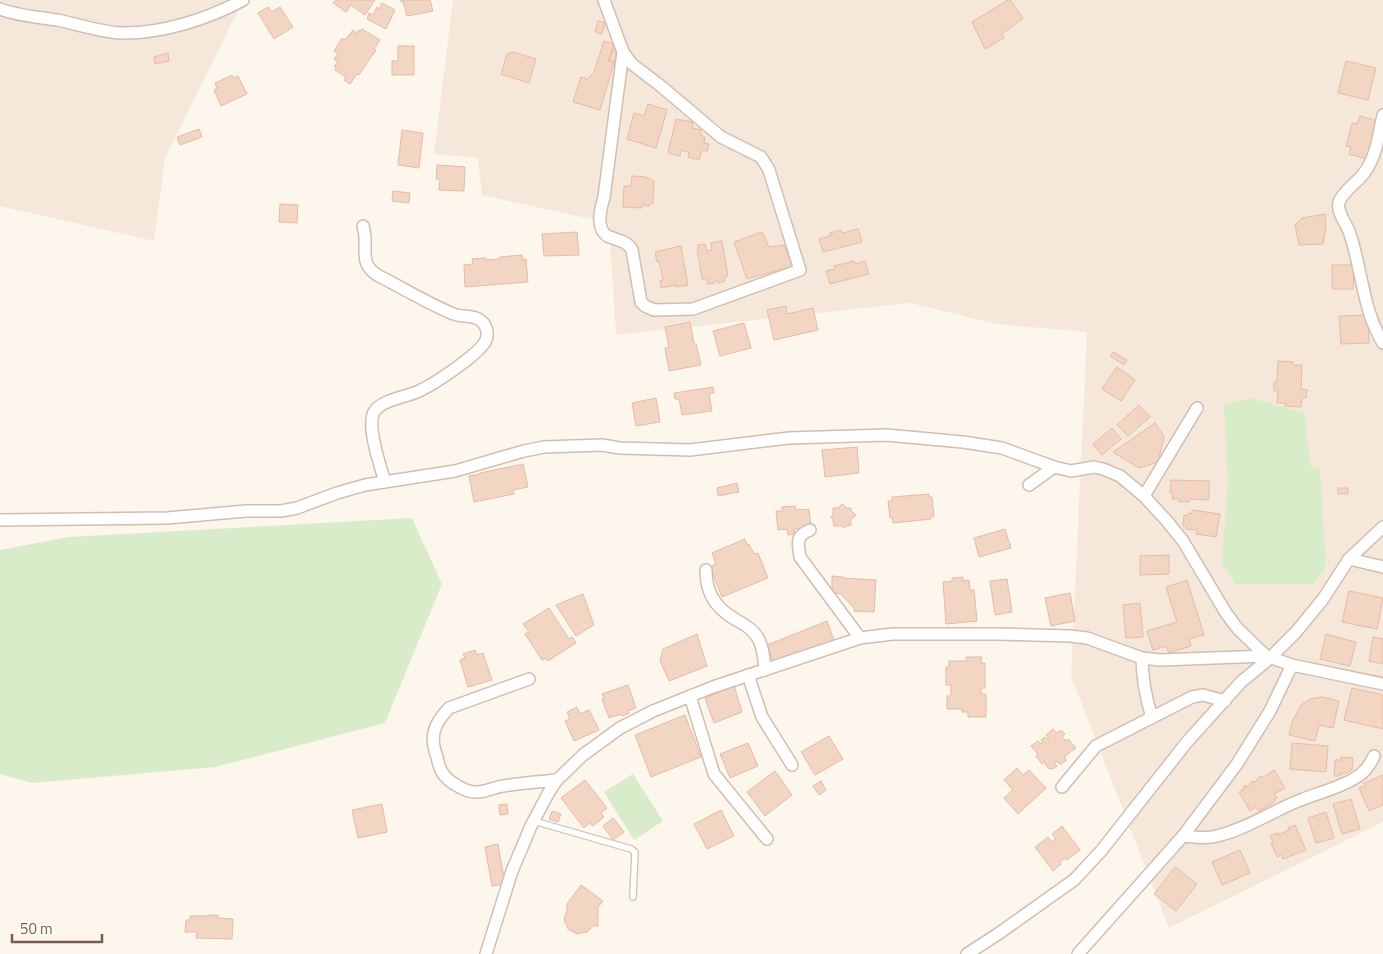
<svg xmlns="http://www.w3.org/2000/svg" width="1383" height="954" viewBox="0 0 1383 954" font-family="'Titillium Web',sans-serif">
	<rect width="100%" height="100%" fill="#fdf6ec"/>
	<!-- residential -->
	<g fill="#f5e8da">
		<polygon points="0,0 243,0 165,158 154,241 0,206"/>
		<polygon points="453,0 1383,0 1383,822 1169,928 1071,676 1087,332 996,324 910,303 616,335 609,223 482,195 478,158 434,154"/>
	</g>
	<!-- green -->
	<g fill="#d8ecc9">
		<polygon points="1250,398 1305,413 1310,466 1320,469 1326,567 1313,584 1235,584 1222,564 1228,480 1224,406"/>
		<polygon points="412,518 442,584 385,723 215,767 32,783 0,774 0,550 69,537"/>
		<polygon points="633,774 663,821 634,840 604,792"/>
	</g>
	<!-- building -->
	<g fill="#f3d5c3" stroke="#e6bba3">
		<polygon points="336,0 375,0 365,15 351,5 346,12 333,3"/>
		<polygon points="401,0 430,0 433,11 407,16 403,1 401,2"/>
		<polygon points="1008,0 1010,0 1023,18 1002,34 1004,38 985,49 972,22"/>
		<polygon points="382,3 395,10 386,29 367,19 369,13 373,15 377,7 379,9"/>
		<polygon points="268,7 272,12 280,7 293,27 274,39 258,13"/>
		<polygon points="598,21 605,23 602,34 595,32"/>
		<polygon points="362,29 380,40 374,49 376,50 359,75 357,74 350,84 344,80 346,77 335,70 336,68 334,66 338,62 334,59 338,54 334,51 342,38 345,40 353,30 357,33 359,30 361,31"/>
		<polygon points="604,41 614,44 608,61 614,63 600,110 573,102 581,77 587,79 594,72"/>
		<polygon points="398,46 414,46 414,75 392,75 392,61 398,61"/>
		<polygon points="613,49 618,50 616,56 621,58 619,63 609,60"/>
		<polygon points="513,52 536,59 529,83 501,74 507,54"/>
		<polygon points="168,53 169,61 155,64 154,57"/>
		<polygon points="1346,61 1376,68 1368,100 1338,93"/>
		<polygon points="232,75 234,78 238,76 247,94 221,106 214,90 217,88 215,83"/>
		<polygon points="648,104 667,110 656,148 627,139 634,113 644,116"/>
		<polygon points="1360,116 1378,121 1367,159 1349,154 1351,147 1346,146 1352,123 1357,124"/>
		<polygon points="676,119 693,122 692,128 701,130 700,135 705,137 704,143 709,144 707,151 702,150 699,160 688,157 689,152 681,150 680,156 668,153"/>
		<polygon points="199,129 202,137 180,145 177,137"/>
		<polygon points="402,130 423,133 419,168 398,165"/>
		<polygon points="437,165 465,167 464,191 439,190 440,179 436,179"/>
		<polygon points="632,176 646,177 654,181 653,204 649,204 649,206 642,205 642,208 623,207 624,186 631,186"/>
		<polygon points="393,191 410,193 409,203 392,201"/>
		<polygon points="280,204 298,205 297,223 279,222"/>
		<polygon points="1325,214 1326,228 1323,244 1299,245 1295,225 1302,218"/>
		<polygon points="858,229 862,242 823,252 819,239 831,236 830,233 841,230 842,233"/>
		<polygon points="577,232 579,255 544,256 542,234"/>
		<polygon points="762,232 769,247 784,245 793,266 747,279 734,242"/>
		<polygon points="722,241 728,276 724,278 725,281 718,283 717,280 715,280 715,283 708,284 706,278 702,279 697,249 698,249 698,245 705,244 707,251 712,250 711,243"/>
		<polygon points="681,246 688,285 676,287 676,285 661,288 660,281 663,280 659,261 657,262 655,252"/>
		<polygon points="522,255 523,260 526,259 528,282 465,287 464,265 473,264 472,259 486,258 486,260 500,259 500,257"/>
		<polygon points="854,261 855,264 865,261 869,274 830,284 826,271 835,269 834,266"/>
		<polygon points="1332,265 1354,265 1353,289 1332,289"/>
		<polygon points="786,306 787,314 813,308 818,330 774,340 767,310"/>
		<polygon points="1368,315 1369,343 1341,344 1339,316"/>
		<polygon points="690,322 694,344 696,344 701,365 669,371 665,348 669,347 665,327"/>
		<polygon points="744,323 751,348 720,356 713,331"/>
		<polygon points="1113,352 1127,360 1124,365 1110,356"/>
		<polygon points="1278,361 1293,362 1293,365 1302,365 1301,389 1307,390 1306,398 1302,398 1301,407 1285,406 1286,403 1277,403 1278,391 1274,391 1274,382 1277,382"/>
		<polygon points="1117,367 1135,380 1121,401 1102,389"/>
		<polygon points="713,387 714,393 709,394 712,411 682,415 679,399 675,399 674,393"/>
		<polygon points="656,398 660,422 636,426 632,403"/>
		<polygon points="1139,405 1150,417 1128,436 1117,425"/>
		<polygon points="1155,423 1164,437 1158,462 1139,468 1113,452"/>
		<polygon points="1112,428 1121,439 1102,455 1093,444"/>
		<polygon points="857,447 859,473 825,477 822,450"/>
		<polygon points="523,464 528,487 513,490 514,494 474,502 469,476 480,474 480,473"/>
		<polygon points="1171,480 1209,481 1209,500 1189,499 1189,502 1179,502 1179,499 1172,499 1173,493 1170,493"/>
		<polygon points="737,483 739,492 718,496 717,488"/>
		<rect x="1338" y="488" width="10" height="6"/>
		<polygon points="929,494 929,497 932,497 934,516 931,517 931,519 893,523 892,518 890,518 888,501 892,501 892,497"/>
		<polygon points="842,504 847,508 851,508 851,511 856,515 851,520 851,525 846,526 844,528 841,526 834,526 833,520 831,517 833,514 833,508 838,508"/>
		<polygon points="795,506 796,510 809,509 811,527 794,529 795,534 788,535 787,529 778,530 776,511 782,511 782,507"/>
		<polygon points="1192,510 1220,514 1216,537 1196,534 1197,528 1195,528 1194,530 1186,529 1187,526 1183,526 1184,515 1188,515 1189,513 1192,514"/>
		<polygon points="1005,529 1011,548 979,557 974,538"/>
		<polygon points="745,539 747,545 749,544 754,554 758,553 768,578 722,597 710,567 716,564 712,553"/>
		<polygon points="1169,555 1169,574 1140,575 1140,556"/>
		<polygon points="832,576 843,577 843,578 876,580 874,612 854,611 854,608 841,594 832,593"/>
		<polygon points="963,577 963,581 969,580 970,590 974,590 977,621 946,624 943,582 952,581 952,578"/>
		<polygon points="1007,579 1012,612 995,615 990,581"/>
		<polygon points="1187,580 1204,635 1189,639 1191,646 1169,653 1166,646 1153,650 1147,631 1177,622 1166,587"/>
		<polygon points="1349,591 1383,598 1377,629 1342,622"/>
		<polygon points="1070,593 1075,621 1051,626 1045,598"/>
		<polygon points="583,594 594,625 576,636 556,605"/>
		<polygon points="1140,603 1143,637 1126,638 1123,605"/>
		<polygon points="549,608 569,639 572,637 576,643 548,661 546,658 542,660 525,634 529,632 523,624"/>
		<polygon points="827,621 834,640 774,664 767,645"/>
		<polygon points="697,634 707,666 669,681 660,661 663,649"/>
		<polygon points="1326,634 1356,642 1350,666 1320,659"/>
		<polygon points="1373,637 1383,639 1383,664 1369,661"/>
		<polygon points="475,650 477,655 483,653 492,680 468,687 460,660 465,658 463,654"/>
		<polygon points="966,657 982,657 981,663 985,663 985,688 981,688 981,694 986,694 986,717 968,717 968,712 962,712 962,709 947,709 947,696 951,696 951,685 946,685 946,667 949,667 949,661 966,661"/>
		<polygon points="628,685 636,708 628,711 629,713 622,716 621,714 609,718 602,699 604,699 602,694"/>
		<polygon points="734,685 742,712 714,723 705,698"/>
		<polygon points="1352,688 1383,695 1383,729 1344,720"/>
		<polygon points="1322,697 1339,701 1333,728 1319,725 1315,741 1289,735 1293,720 1301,705 1310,699"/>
		<polygon points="577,707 580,714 589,710 599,730 574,741 565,721 570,719 567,712"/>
		<polygon points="685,715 701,757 651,777 635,735"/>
		<polygon points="1053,729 1057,733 1061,730 1065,734 1062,736 1066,741 1068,739 1076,748 1065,756 1066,761 1061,764 1059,764 1057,761 1054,763 1057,766 1053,769 1048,768 1044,762 1042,764 1036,756 1038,754 1031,746 1038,741 1040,744 1043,742 1041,740 1045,737 1047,739 1049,738 1046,735"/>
		<polygon points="829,736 843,759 815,775 801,752"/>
		<polygon points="748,743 758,766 730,778 720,754"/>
		<polygon points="1292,743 1328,746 1326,772 1290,769"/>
		<polygon points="1341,757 1353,758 1352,770 1344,774 1341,773 1340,776 1334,776 1335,760 1341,760"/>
		<polygon points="1017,768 1023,775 1029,770 1046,788 1018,814 1004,798 1013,790 1004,780"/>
		<polygon points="1274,770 1285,788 1274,794 1277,798 1274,802 1261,810 1258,810 1256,807 1250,811 1239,792 1244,789 1243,787 1246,785 1247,787 1251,785 1250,783 1254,781 1255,782 1258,780 1257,779 1261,776 1262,778"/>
		<polygon points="775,771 792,795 765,816 747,792"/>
		<polygon points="1383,775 1383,805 1369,811 1359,788 1365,786 1364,783"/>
		<polygon points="585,780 607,808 601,813 604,817 593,826 590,823 584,828 561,798"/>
		<polygon points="821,781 826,790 819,795 813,786"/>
		<polygon points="1351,799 1360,829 1342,834 1333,804"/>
		<polygon points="382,804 387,832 358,838 352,810"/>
		<polygon points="507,804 508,814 500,815 499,805"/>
		<polygon points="721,810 734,836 707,849 694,824"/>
		<polygon points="552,811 561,814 558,822 549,819"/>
		<polygon points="1326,812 1334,838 1316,843 1308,818"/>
		<polygon points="613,818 624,832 613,840 603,826"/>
		<polygon points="1295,825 1306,850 1283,859 1281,855 1277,857 1271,843 1273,842 1270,836 1278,833 1278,835 1289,830 1288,828"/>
		<polygon points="1062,826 1080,850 1067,860 1065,858 1060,862 1061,864 1053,871 1035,847 1048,837 1052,842 1056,839 1052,834"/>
		<polygon points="498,844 505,884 492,886 485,847"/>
		<polygon points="1240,850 1250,873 1222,885 1212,862"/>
		<polygon points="1175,867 1197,884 1176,911 1154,894"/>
		<polygon points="581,885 603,901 598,907 598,926 593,926 587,932 577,934 568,929 564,919 567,911 567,904"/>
		<polygon points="209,915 218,915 218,918 233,919 232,939 196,938 197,932 185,932 186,920 190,920 190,916 209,916"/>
	</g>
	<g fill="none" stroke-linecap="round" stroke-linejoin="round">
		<!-- service casing -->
		<g stroke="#d1beb0" stroke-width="8">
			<polyline id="service" points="534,821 631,849 635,852 633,897"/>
		</g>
		<!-- minor casing -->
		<g stroke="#d1beb0" stroke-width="14">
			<g id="minor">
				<path d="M604,0L623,52L632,64L662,87L721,137L761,157L769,170L800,270L693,309L654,310L645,306L641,302L632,250C628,243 622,241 615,239C613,238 610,237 607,236C595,227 601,208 604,197L623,52"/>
				<path d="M0,9C18,16 38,17 57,20C77,24 100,32 121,33C161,34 208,19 243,0"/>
				<path d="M1383,115C1379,134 1376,158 1364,173C1357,183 1343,191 1339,202C1336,212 1347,224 1350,234C1362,270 1363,311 1383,343"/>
				<path d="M363,226C364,230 365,234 365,238C366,255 361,264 377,275C401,287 425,302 451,313C460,318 471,314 480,320C486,324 489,333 486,340C480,354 433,385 417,392C405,397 381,400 374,412C366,426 381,468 385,482"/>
				<polyline points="1029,485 1054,467"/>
				<polyline points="1144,496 1197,408"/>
				<polyline points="0,520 167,518 246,511 281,511 297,508 337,493 365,485 455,471 524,451 544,447 602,445 620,448 690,450 789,438 886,435 963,442 1002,448 1054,467 1071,471 1094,467 1103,469 1120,476 1144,496 1166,520 1183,541 1226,613 1238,629 1266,656 1292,665 1383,684"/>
				<path d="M810,530C795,536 798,543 800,557L860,638"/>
				<polyline points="1349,559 1383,567"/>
				<path d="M706,570C706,592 714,606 733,618C743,624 754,629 759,640C764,650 764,659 765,670"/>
				<path d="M1142,658C1142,679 1146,698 1152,718"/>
				<polyline points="748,675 762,717 792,765"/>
				<path d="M529,679L449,708C434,724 429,736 437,757C438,762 439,767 442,772C447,781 466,793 477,792C486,792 495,787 503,786C521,783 539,782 557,780"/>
				<polyline points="690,696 714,774 767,839"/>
				<polyline points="1062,787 1096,746 1192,697 1203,695 1225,701"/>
				<path d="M1183,836C1194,837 1206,839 1217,836C1246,829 1271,812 1298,801C1317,793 1344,787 1361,774C1367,769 1371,763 1374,756"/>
				<polyline points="486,954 512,871 531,826 549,792 557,780 583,755 620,728 653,711 713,687 860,638 893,634 997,634 1070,636 1087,638 1142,658 1160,660 1266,656"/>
				<polyline points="967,954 998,934 1074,880 1101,851 1187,742 1241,682 1270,658 1296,632 1323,599 1349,559 1383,527"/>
				<polyline points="1078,954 1183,836 1237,764 1270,711 1292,665"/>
			</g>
		</g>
		<!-- service -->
		<use href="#service" stroke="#fff" stroke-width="5.5"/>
		<!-- minor -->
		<use href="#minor" stroke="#fff" stroke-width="11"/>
	</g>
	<!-- scale -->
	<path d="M12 934v8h90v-8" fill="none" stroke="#7a5c4d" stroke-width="2.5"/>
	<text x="20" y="934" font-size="15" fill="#7a5c4d" stroke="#fffaf3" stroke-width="4" paint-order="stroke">50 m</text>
</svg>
